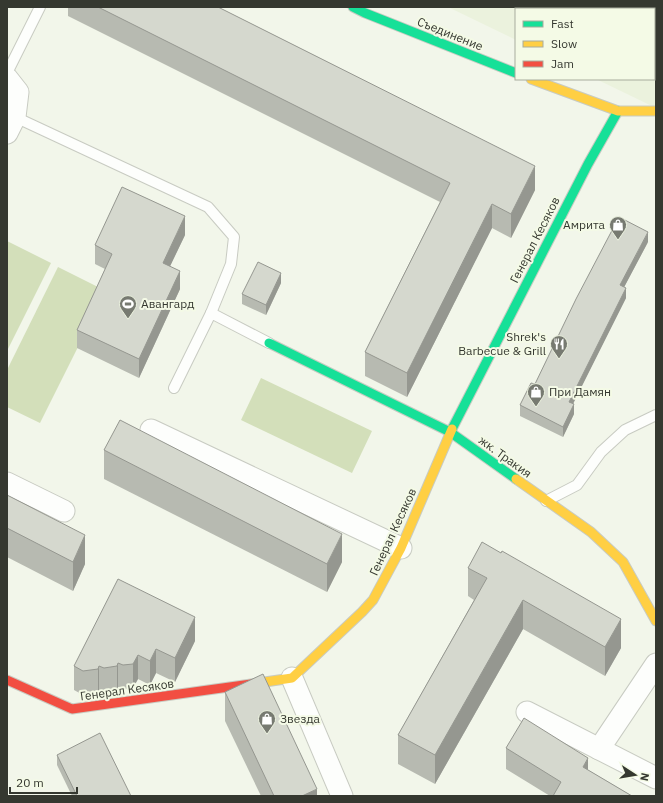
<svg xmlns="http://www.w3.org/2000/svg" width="663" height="803" viewBox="0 0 663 803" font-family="'IBM Plex Sans',sans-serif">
	<rect width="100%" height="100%" fill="#f2f6ea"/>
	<!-- built -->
	<polygon fill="#ebf2dd" points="448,7 656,7 656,108 596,79 654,79 654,9 516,9 516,40"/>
	<!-- green -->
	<g fill="#d3dfba">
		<polygon points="7,241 51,263 7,351"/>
		<polygon points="58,267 106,291 40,423 7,407 7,370"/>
		<polygon points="261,378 372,431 352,473 241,420"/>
	</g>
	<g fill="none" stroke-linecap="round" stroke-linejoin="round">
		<!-- lane casing -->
		<g stroke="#c8cbc2" stroke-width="12">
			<g id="lane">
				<polyline points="7,73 40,7"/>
				<polyline points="15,117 208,207 234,237 231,264 211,313"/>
				<polyline points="174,388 211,313 269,343"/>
				<polyline points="546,501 577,485 601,452 625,430 656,415"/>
			</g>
		</g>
		<!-- street casing -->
		<g stroke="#c8cbc2" stroke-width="23">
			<g id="street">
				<polyline points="7,78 18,92 15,117 7,133"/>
				<polyline points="151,430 401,548"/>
				<polyline points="7,483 64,511"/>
				<polyline points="292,678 342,796"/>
				<polyline points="527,712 656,778"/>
				<polyline points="599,749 656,664"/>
			</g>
		</g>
		<!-- fast casing -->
		<g stroke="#c8cbc2" stroke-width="11">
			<g id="fast">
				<polyline points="353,7 365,13 516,73"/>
				<polyline points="269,343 450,432 516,479"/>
				<polyline points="452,429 588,164 618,111"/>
			</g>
		</g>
		<!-- slow casing -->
		<g stroke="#c8cbc2" stroke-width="11">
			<g id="slow">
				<polyline points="531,79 618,111 656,111"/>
				<polyline points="516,479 591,532 623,562 656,621"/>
				<polyline points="258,683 292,678 362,612 373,600 401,548 452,429"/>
			</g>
		</g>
		<!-- jam casing -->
		<g stroke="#c8cbc2" stroke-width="11">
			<polyline id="jam" points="7,680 72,709 258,683"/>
		</g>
		<!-- lane -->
		<use href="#lane" stroke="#fdfefc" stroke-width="10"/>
		<!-- street -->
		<use href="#street" stroke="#fdfefc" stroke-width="21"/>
		<!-- fast -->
		<use href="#fast" stroke="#16e098" stroke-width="9"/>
		<!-- slow -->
		<use href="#slow" stroke="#ffcf43" stroke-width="9"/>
		<!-- jam -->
		<use href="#jam" stroke="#f24e42" stroke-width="9"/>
	</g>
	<!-- wall -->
	<g fill="#b7bab1">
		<polygon points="68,7 218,7 535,190 511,238 492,228 407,397 365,376 365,352 440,202 68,16"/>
		<polygon points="185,235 170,266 180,289 139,378 77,348 77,330 105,269 95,264 95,245"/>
		<polygon points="648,242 624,287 626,298 573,403 574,414 563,437 520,416 520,405 535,384"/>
		<polygon points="281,283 266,315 242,304 242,294"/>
		<polygon points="104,450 342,562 327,592 104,479"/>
		<polygon points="7,495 85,564 73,591 7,557"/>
		<polygon points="468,568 621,648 605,676 523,629 435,784 398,764 398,735 474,600 468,596"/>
		<polygon points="195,641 175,682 156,673 150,685 138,679 133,688 123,689 118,687 117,690 104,692 99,690 98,693 83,695 74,690 74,666"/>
		<polygon points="225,692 317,796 261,796 225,721"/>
		<polygon points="506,748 588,770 632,796 550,796 506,769"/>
		<polygon points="57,755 131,796 72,796 57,765"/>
	</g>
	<!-- shaded-wall -->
	<g fill="#959790">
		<polygon points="535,166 535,190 511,238 511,214"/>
		<polygon points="492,204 492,228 407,397 407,373"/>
		<polygon points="185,216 185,235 163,281 163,263"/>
		<polygon points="648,232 648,242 620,295 620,285"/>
		<polygon points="180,271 180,289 139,378 139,359"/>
		<polygon points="281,273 281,283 266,315 266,305"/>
		<polygon points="626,288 626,298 569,412 569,402"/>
		<polygon points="574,404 574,414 563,437 563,427"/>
		<polygon points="342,534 342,562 327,592 327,564"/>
		<polygon points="85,535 85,564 73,591 73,562"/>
		<polygon points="523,600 523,629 435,784 435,755"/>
		<polygon points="195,617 195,641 175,682 175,658"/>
		<polygon points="621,619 621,648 605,676 605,647"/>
		<polygon points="156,649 156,673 150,685 150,661"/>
		<polygon points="138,655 138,679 133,688 133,664"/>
		<polygon points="118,663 118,687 117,690 117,666"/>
		<polygon points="99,666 99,690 98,693 98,669"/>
		<polygon points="588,758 588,779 583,767"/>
		<polygon points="317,789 317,796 302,796"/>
	</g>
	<!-- building -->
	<g fill="#d5d8ce" stroke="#959790">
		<polygon points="98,7 218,7 535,166 511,214 492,204 407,373 365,352 450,183"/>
		<polygon points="122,187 185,216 163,263 180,271 139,359 77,330 112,254 95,245"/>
		<polygon points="619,217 648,232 620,285 626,288 569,402 574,404 563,427 520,405 531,383 535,384 576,299"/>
		<polygon points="258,262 281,273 266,305 242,294"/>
		<polygon points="120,420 342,534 327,564 104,450"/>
		<polygon points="7,495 85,535 73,562 7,528"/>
		<polygon points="482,542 501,553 502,551 621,619 605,647 523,600 435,755 398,735 487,578 468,568"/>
		<polygon points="118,579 195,617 175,658 156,649 150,661 138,655 133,664 123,665 118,663 117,666 104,668 99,666 98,669 83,671 74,666"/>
		<polygon points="263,674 317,789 302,796 274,796 225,692"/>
		<polygon points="524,718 588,758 583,767 632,796 553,796 561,782 506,748"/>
		<polygon points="100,733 131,796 77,796 57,755"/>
	</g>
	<!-- icons -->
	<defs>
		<g id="shop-pin" transform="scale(0.9)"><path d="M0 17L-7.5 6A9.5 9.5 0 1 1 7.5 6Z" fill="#777a71" stroke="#f4fae6"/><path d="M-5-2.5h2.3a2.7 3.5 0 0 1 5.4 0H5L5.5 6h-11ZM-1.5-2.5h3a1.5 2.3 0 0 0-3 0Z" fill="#fff"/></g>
		<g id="stadium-pin" transform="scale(0.9)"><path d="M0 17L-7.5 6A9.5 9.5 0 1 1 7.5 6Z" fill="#777a71" stroke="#f4fae6"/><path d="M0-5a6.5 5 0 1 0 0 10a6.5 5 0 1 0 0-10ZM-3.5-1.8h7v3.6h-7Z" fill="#fff"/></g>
		<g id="restaurant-pin" transform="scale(0.9)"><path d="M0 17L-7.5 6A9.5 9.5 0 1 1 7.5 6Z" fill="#777a71" stroke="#f4fae6"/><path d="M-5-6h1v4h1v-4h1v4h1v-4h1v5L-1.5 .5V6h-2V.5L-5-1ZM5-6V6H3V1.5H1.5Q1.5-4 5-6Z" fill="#fff"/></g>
	</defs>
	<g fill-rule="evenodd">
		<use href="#shop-pin" x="618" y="225"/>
		<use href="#stadium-pin" x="128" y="304"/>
		<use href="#restaurant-pin" x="559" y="344"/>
		<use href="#shop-pin" x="536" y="392"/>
		<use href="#shop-pin" x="267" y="719"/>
	</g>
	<g text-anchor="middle" stroke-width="4" stroke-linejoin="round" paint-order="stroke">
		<!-- street labels -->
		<g font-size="12" fill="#353830" stroke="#f4fae6">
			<text transform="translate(450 34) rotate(22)" y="4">Съединение</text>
			<text transform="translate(535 240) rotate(-63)" y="4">Генерал Кесяков</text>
			<text transform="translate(505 457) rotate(36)" y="4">жк. Тракия</text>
			<text transform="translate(393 532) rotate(-65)" y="4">Генерал Кесяков</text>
			<text transform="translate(127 690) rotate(-8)" y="4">Генерал Кесяков</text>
		</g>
		<!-- poi labels -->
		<g font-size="12" fill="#353830" stroke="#f4fae6" text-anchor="start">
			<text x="605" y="229" text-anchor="end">Амрита</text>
			<text x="141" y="308">Авангард</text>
			<text x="546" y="341" text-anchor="end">Shrek's<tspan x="546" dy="14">Barbecue &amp; Grill</tspan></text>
			<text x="549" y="396">При Дамян</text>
			<text x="280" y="723">Звезда</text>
		</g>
	</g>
	<!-- border -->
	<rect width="663" height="803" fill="none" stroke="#353830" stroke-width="16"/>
	<!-- legend -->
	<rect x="515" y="8" width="140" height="72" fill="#f4fae6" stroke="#a8ac9d"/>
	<rect x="523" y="21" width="20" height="6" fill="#16e098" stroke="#a8ac9d"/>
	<text x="551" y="28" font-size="12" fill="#353830">Fast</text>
	<rect x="523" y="41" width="20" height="6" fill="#ffcf43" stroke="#a8ac9d"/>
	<text x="551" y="48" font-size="12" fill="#353830">Slow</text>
	<rect x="523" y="61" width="20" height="6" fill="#f24e42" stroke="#a8ac9d"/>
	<text x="551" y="68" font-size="12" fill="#353830">Jam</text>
	<!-- north arrow -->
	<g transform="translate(635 775) rotate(102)" stroke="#f4fae6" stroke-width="3" paint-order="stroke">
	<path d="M0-3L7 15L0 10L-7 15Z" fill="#353830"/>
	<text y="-6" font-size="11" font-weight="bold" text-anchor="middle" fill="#353830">N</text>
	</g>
	<!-- scale -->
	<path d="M10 787v6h67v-6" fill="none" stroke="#353830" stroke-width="2"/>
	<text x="16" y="787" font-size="12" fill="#353830" stroke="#f4fae6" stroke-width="3" paint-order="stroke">20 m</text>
</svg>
